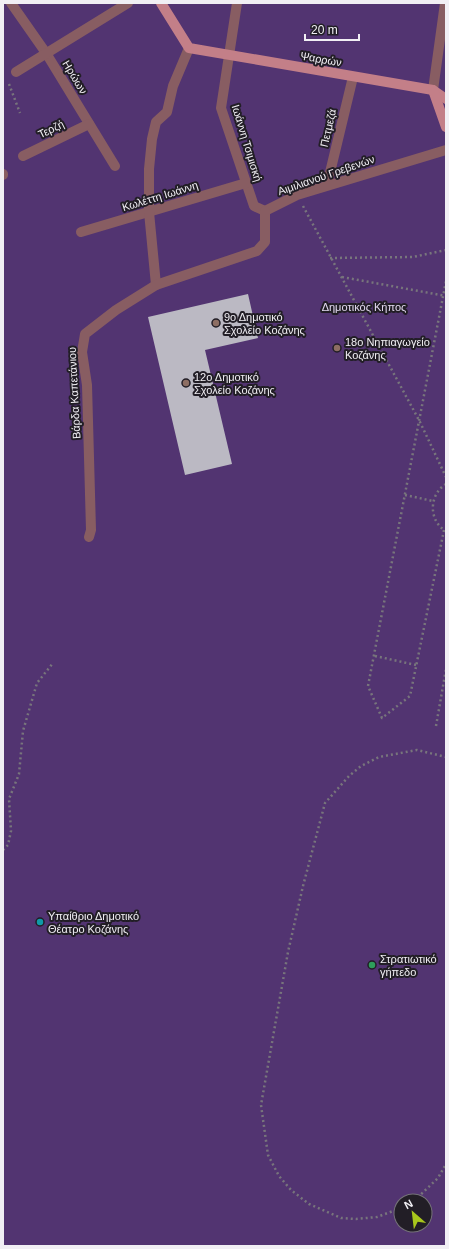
<svg xmlns="http://www.w3.org/2000/svg" width="449" height="1249" viewBox="0 0 449 1249" font-family="Arial,sans-serif">
	<rect width="100%" height="100%" fill="#221e26"/>
	<!-- green -->
	<path fill="#523471" fill-rule="evenodd" d="M3,3H446V1246H3ZM401,1201H425V1225H401Z"/>
	<!-- building -->
	<polygon fill="#bbb9c3" points="248,294 258,338 205,350 232,464 185,475 148,317"/>
	<g fill="none" stroke-linecap="round" stroke-linejoin="round">
		<!-- path -->
		<g stroke="#78757c" stroke-width="2.5" stroke-dasharray="2 3" stroke-linecap="butt">
			<polyline points="9,84 20,113"/>
			<polyline points="303,206 420,422 446,477"/>
			<polyline points="330,258 413,257 446,250"/>
			<polyline points="342,277 446,296"/>
			<path d="M446,484C429,494 428,521 446,531"/>
			<polyline points="405,495 433,501"/>
			<polyline points="444,530 410,696 382,718 368,686 446,281"/>
			<polyline points="375,656 416,665"/>
			<polyline points="436,726 446,669"/>
			<polyline points="3,850 8,845 11,831 9,799 19,774 23,731 37,683 53,663"/>
			<polyline points="414,1201 438,1178 446,1164"/>
			<polyline points="401,1208 377,1217 356,1219 341,1218 309,1204 291,1190 279,1176 268,1155 261,1105 288,952 303,886 325,803 349,776 361,766 379,757 417,750 446,757"/>
		</g>
		<!-- street -->
		<g stroke="#885d62" stroke-width="10">
			<polyline points="11,3 46,53 115,166"/>
			<polyline points="237,3 221,108 254,206 265,211"/>
			<polyline points="16,72 128,3"/>
			<polyline points="433,90 445,3"/>
			<polyline points="23,156 89,124"/>
			<polyline points="3,174 3,175"/>
			<polyline points="327,185 353,77"/>
			<polyline points="265,211 297,195 446,150"/>
			<polyline points="81,232 246,183"/>
			<polyline points="156,285 149,212 149,169 152,139 156,122 167,112 173,86 189,48"/>
			<polyline points="89,537 91,530 87,385 82,352 85,334 116,310 156,285 257,251 265,242 265,211"/>
		</g>
		<!-- secondary -->
		<g stroke="#c37f88" stroke-width="10">
			<polyline points="161,3 189,48 433,90 446,99"/>
			<polyline points="433,90 446,127"/>
		</g>
	</g>
	<!-- markers -->
	<g fill="#8d6e63" stroke="#221e26" stroke-width="1.5">
		<circle cx="216" cy="323" r="4"/>
		<circle cx="337" cy="348" r="4"/>
		<circle cx="186" cy="383" r="4"/>
	</g>
	<circle fill="#0f9aa8" stroke="#221e26" stroke-width="1.5" cx="40" cy="922" r="4"/>
	<circle fill="#2e9e5b" stroke="#221e26" stroke-width="1.5" cx="372" cy="965" r="4"/>
	<g text-anchor="middle" stroke-width="4" stroke-linejoin="round" paint-order="stroke">
		<!-- street labels -->
		<g font-size="11" fill="#f1eff4" stroke="#221e26">
			<text transform="translate(321 59) rotate(10)" y="4">Ψαρρών</text>
			<text transform="translate(75 77) rotate(59)" y="4">Ηρώων</text>
			<text transform="translate(328 128) rotate(-77)" y="4">Πετμεζά</text>
			<text transform="translate(51 129) rotate(-26)" y="4">Τερζή</text>
			<text transform="translate(247 143) rotate(73)" y="4">Ιωάννη Τσιμισκή</text>
			<text transform="translate(326 175) rotate(-19)" y="4">Αιμιλιανού Γρεβενών</text>
			<text transform="translate(160 196) rotate(-17)" y="4">Κωλέττη Ιωάννη</text>
			<text transform="translate(74 393) rotate(-93)" y="4">Βάρδα Καπετάνιου</text>
		</g>
		<!-- park labels -->
		<g font-size="11" fill="#e3daf0" stroke="#221e26">
			<text x="364" y="311">Δημοτικός Κήπος</text>
		</g>
		<!-- poi labels -->
		<g font-size="11" fill="#f1eff4" stroke="#221e26" text-anchor="start">
			<text x="224" y="321">9ο Δημοτικό<tspan x="224" dy="13">Σχολείο Κοζάνης</tspan></text>
			<text x="345" y="346">18ο Νηπιαγωγείο<tspan x="345" dy="13">Κοζάνης</tspan></text>
			<text x="194" y="381">12ο Δημοτικό<tspan x="194" dy="13">Σχολείο Κοζάνης</tspan></text>
			<text x="48" y="920">Υπαίθριο Δημοτικό<tspan x="48" dy="13">Θέατρο Κοζάνης</tspan></text>
			<text x="380" y="963">Στρατιωτικό<tspan x="380" dy="13">γήπεδο</tspan></text>
		</g>
	</g>
	<!-- border -->
	<rect width="449" height="1249" fill="none" stroke="#f1eff4" stroke-width="8"/>
	<!-- north arrow -->
	<g transform="translate(413 1213) rotate(332)"><circle r="19" fill="#221e26" stroke="#757278"/>
	<path d="M0-3L7 15L0 10L-7 15Z" fill="#a8c71c"/>
	<text y="-6" font-size="11" font-weight="bold" text-anchor="middle" fill="#f1eff4">N</text>
	</g>
	<!-- scale -->
	<path d="M305 34v6h54v-6" fill="none" stroke="#f1eff4" stroke-width="2"/>
	<text x="311" y="34" font-size="12" fill="#f1eff4" stroke="#221e26" stroke-width="3" paint-order="stroke">20 m</text>
</svg>
